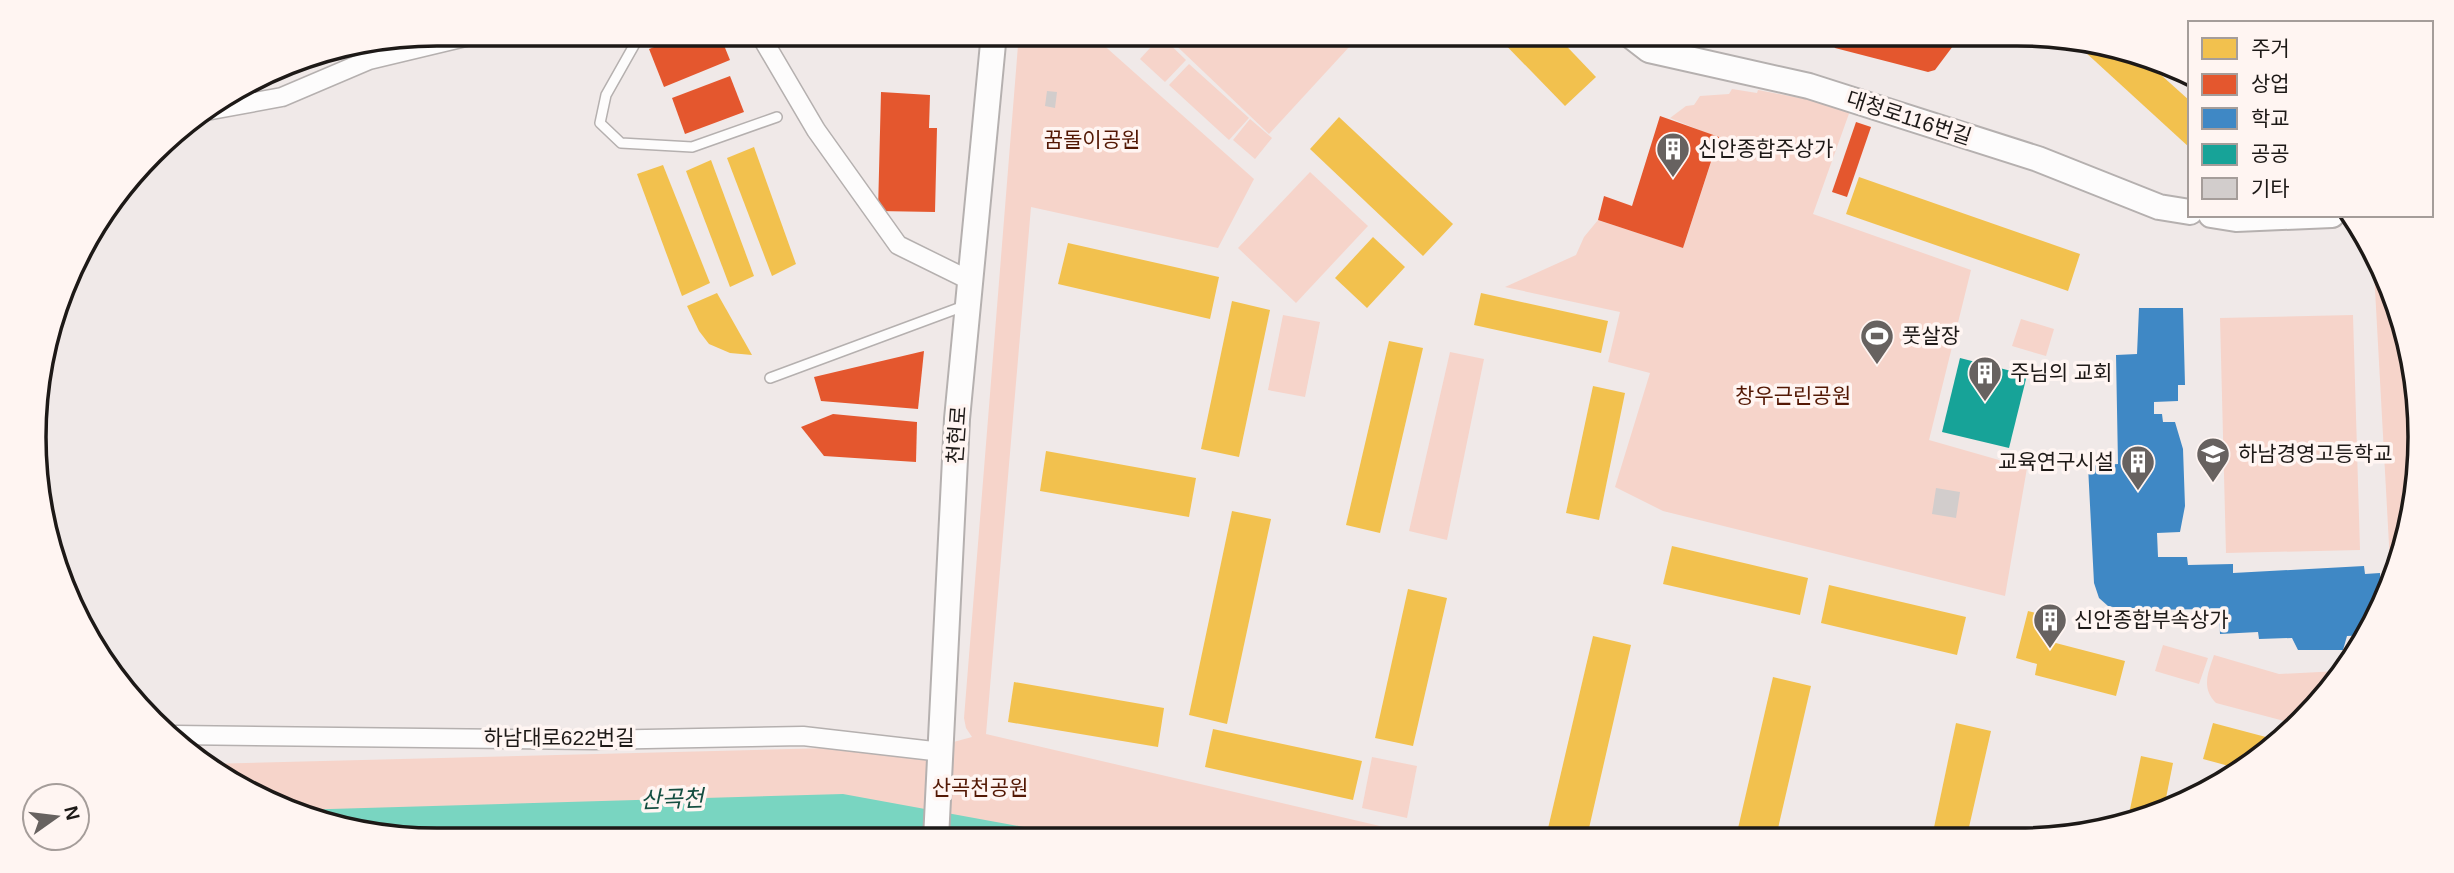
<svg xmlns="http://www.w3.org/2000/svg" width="2454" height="873" viewBox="0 0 2454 873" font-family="Helvetica,'Noto Sans KR',sans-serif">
	<rect width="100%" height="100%" fill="#f0e9e8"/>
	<!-- green -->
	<g fill="#f6d4ca">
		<polygon points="1019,33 1090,33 1254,179 1218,248 1031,207 986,734 1431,838 437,840 333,826 212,772 205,764 868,747 909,754 972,737 966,728 964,718"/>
		<polygon points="1163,33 1362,33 1269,134"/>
		<polygon points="1161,36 1186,60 1165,82 1140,59"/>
		<polygon points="1189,64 1249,118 1229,140 1169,85"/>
		<polygon points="1732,89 1757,93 1758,90 1851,108 1813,214 1971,270 1929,440 2027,468 2005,596 1663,511 1615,487 1650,373 1608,362 1620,312 1505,287 1576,255 1584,237 1598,220 1683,248 1719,138 1670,118 1686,106 1694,105 1700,96 1729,94"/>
		<polygon points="1250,119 1272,138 1255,159 1233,140"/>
		<polygon points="1310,172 1368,226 1296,303 1238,248"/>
		<polygon points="2373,253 2417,383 2407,540 2391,581"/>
		<polygon points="1283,315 1320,322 1305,397 1268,390"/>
		<polygon points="2353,315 2360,550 2226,553 2220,318"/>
		<polygon points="2021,319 2054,329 2046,356 2012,346"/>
		<polygon points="1450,352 1484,359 1447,540 1409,531"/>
		<polygon points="2163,645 2208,658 2199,684 2155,671"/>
		<path d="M2214,655L2279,674L2339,671L2296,724L2216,703C2201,688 2208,673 2214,655Z"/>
		<polygon points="1372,757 1417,766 1407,818 1362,808"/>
	</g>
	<!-- water -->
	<polygon fill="#79d5c1" points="843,794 1084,838 899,839 842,830 418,837 333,826 296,810"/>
	<!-- homes -->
	<g fill="#f2c14e">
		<polygon points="1494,33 1554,33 1596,77 1565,106"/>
		<polygon points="2072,40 2121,47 2140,56 2190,101 2190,148"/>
		<polygon points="1339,117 1453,224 1423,256 1310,149"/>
		<polygon points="754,147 796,264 772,276 727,158"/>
		<polygon points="711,160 754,276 730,287 686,171"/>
		<polygon points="663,165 710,283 682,296 637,174"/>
		<polygon points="1859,177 2080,254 2068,291 1846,214"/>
		<polygon points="1373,237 1405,267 1367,308 1335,278"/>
		<polygon points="1068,243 1219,277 1210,319 1058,284"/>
		<polygon points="717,293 752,355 730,353 709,344 699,331 687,306"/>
		<polygon points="1481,293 1608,321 1601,353 1474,325"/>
		<polygon points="1232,301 1270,310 1239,457 1201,449"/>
		<polygon points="1389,341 1423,348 1380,533 1346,525"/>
		<polygon points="1593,386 1625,393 1599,520 1566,513"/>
		<polygon points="1046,451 1196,478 1189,517 1040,491"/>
		<polygon points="1232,511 1271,519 1227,724 1189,715"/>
		<polygon points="1672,546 1808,578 1800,615 1663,584"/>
		<polygon points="1829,585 1966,617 1957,655 1821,623"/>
		<polygon points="1408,589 1447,598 1413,746 1375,738"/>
		<polygon points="2028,611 2054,618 2048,641 2125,661 2116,696 2035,675 2037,664 2016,658"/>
		<polygon points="1593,636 1631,645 1587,837 1546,837"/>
		<polygon points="1773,677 1811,686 1776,837 1736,837"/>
		<polygon points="1014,682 1164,708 1158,747 1008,722"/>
		<polygon points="1956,723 1991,731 1967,836 1932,837"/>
		<polygon points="2213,723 2281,741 2240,769 2203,759"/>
		<polygon points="1213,729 1362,761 1353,800 1205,767"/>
		<polygon points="2141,756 2173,763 2164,808 2128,819"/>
	</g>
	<!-- shops -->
	<g fill="#e4572e">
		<polygon points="690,33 719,33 730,60 664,87 649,49"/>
		<polygon points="1835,33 1942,33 1953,46 1935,70 1928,72 1835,48 1831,41"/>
		<polygon points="730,76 744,112 685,134 672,98"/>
		<polygon points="881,92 930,95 929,128 937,128 935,212 878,211"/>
		<polygon points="1660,116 1719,137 1683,248 1598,220 1604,196 1632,206"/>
		<polygon points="1856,122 1871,127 1847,197 1832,192"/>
		<polygon points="924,351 918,409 821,401 814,377"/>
		<polygon points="833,414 917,422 916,462 824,456 801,427"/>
	</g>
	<!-- schools -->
	<polygon fill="#3f88c5" points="2139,308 2183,308 2185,385 2178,385 2178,401 2154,402 2154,414 2162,414 2163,422 2175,422 2183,449 2185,506 2180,532 2157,533 2158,557 2187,557 2188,565 2233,564 2233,573 2364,566 2365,574 2380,573 2381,603 2368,635 2347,636 2343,650 2298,650 2292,638 2259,639 2258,632 2220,634 2219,609 2128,610 2108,606 2099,598 2094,583 2088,466 2118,464 2116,355 2137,354"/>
	<!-- public -->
	<polygon fill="#17a398" points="1960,358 2027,375 2009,448 1942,432"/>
	<!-- building -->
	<g fill="#d2cdcc">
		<polygon points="1047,91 1057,92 1055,108 1045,106"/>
		<polygon points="1936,488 1960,492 1956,518 1932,514"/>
	</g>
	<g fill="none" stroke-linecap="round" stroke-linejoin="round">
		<!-- service casing -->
		<g stroke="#b5b0af" stroke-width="12">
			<g id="service">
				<polyline points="641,33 606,95 600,123 621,143 692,147 777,117"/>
				<polyline points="770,378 964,306"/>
			</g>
		</g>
		<!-- minor casing -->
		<g stroke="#b5b0af" stroke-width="21">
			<g id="minor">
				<polyline points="759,33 816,130 898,245 971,281"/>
				<polyline points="206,111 282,97 369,60 482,33"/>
				<polyline points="175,735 594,740 803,736 942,752"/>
			</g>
		</g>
		<!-- secondary casing -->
		<g stroke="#b5b0af" stroke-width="28">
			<g id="secondary">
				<polyline points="1627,33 1649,50 1809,86 2038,159 2159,207 2190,212"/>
				<polyline points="2211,215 2236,219 2332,215"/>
				<polyline points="936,839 957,419 994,33"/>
			</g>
		</g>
		<!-- service -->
		<use href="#service" stroke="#fdfcfc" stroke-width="9"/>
		<!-- minor -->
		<use href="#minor" stroke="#fdfcfc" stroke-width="18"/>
		<!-- secondary -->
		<use href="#secondary" stroke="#fdfcfc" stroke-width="24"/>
	</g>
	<!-- icons -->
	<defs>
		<g id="building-pin" transform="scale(1.75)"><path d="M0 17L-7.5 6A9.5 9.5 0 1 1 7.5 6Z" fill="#676260" stroke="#fff5f2"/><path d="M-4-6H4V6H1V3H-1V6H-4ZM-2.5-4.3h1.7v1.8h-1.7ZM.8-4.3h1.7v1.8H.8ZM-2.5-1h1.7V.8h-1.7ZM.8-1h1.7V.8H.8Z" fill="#fff"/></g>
		<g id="stadium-pin" transform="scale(1.75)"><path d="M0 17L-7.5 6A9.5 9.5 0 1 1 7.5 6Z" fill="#676260" stroke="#fff5f2"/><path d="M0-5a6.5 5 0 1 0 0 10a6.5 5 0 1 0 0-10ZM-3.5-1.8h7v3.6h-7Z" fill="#fff"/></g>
		<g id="school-pin" transform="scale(1.75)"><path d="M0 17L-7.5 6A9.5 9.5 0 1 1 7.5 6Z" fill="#676260" stroke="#fff5f2"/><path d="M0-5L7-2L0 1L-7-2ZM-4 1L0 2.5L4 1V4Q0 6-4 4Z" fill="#fff"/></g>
	</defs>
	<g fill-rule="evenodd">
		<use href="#building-pin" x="1673" y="149"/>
		<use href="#stadium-pin" x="1877" y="336"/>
		<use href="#building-pin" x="1985" y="373"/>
		<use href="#school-pin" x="2213" y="454"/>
		<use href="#building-pin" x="2138" y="462"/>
		<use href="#building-pin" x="2050" y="620"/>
	</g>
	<g text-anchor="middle" stroke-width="7" stroke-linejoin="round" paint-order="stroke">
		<!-- street labels -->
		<g font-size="21" fill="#1d1917" stroke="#fff5f2">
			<text transform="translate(1909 118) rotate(18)" y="7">대청로116번길</text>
			<text transform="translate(957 435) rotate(-86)" y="7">천현로</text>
			<text x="559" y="745">하남대로622번길</text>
		</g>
		<!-- park labels -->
		<g font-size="21" fill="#531804" stroke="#fff5f2">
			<text x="1092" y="147">꿈돌이공원</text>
			<text x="1793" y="403">창우근린공원</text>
			<text x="980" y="795">산곡천공원</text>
		</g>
		<!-- poi labels -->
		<g font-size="21" fill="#1d1917" stroke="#fff5f2" text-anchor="start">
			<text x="1698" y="156">신안종합주상가</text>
			<text x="1902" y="343">풋살장</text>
			<text x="2010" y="380">주님의 교회</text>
			<text x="2238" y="461">하남경영고등학교</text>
			<text x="2114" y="469" text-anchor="end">교육연구시설</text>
			<text x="2074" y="627">신안종합부속상가</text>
		</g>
		<!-- water labels -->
		<g font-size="23" font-style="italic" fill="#154e41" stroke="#fff5f2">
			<text transform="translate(672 799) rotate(-2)" y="8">산곡천</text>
		</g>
	</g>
	<!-- crop -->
	<path d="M0 0H2454V873H0ZM437 46H2017A391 391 0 0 1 2408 437V437A391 391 0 0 1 2017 828H437A391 391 0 0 1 46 437V437A391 391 0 0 1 437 46Z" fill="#fff5f2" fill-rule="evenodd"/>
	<path fill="none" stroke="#1d1917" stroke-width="3.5" d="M437 46H2017A391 391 0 0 1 2408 437V437A391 391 0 0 1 2017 828H437A391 391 0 0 1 46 437V437A391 391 0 0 1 437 46Z"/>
	<!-- legend -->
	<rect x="2188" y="21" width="245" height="196" fill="#fff5f2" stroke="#a59d9a" stroke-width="2"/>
	<rect x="2202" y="38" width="35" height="21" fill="#f2c14e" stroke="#a59d9a" stroke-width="2"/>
	<text x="2251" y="56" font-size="21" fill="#1d1917">주거</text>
	<rect x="2202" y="74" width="35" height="21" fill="#e4572e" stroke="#a59d9a" stroke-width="2"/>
	<text x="2251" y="91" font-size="21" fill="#1d1917">상업</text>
	<rect x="2202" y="108" width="35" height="21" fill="#3f88c5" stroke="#a59d9a" stroke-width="2"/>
	<text x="2251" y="126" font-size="21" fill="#1d1917">학교</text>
	<rect x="2202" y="144" width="35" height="21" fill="#17a398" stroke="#a59d9a" stroke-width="2"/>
	<text x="2251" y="161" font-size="21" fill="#1d1917">공공</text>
	<rect x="2202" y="178" width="35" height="21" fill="#d2cdcc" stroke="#a59d9a" stroke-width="2"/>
	<text x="2251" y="196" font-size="21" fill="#1d1917">기타</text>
	<!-- north arrow -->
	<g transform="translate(56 817) rotate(76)"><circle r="33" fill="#fff5f2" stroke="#a59d9a" stroke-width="2"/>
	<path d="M0-5L12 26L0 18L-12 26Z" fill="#676260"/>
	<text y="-10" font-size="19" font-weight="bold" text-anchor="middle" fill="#1d1917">N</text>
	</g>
</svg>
